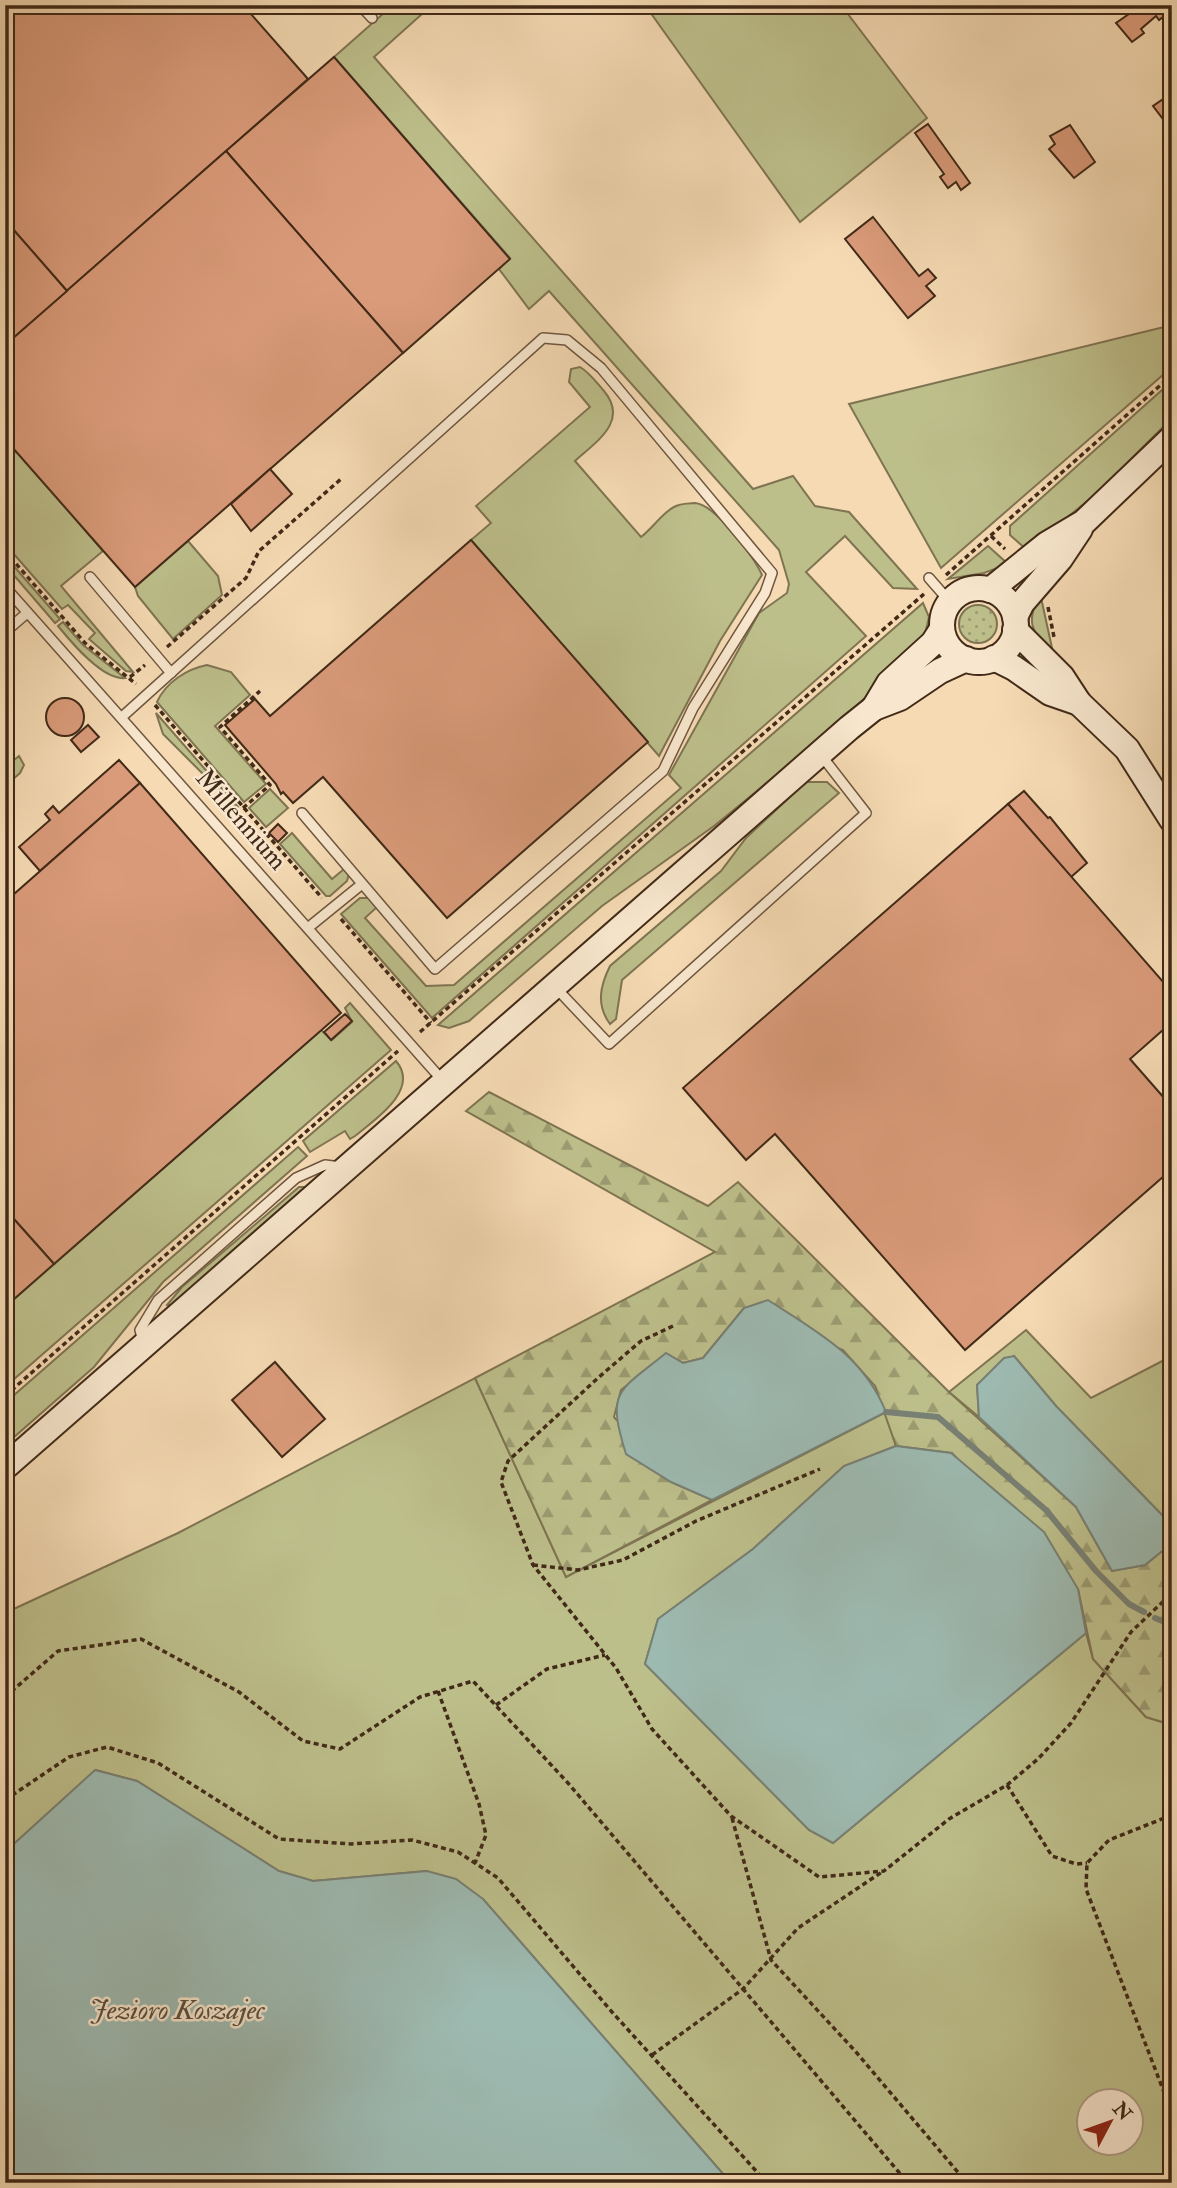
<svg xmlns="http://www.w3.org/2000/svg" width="1177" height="2188" viewBox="0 0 1177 2188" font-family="'IM FELL Double Pica',serif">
	<defs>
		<pattern id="forest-firs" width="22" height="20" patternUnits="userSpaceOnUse" patternTransform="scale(1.75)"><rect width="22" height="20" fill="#bdbf8b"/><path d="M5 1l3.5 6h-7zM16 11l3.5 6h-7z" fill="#9b9b71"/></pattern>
		<pattern id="park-dots" width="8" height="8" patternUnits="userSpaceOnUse" patternTransform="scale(1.75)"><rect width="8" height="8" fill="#bdbf8b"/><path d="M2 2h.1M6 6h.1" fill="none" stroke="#9b9b71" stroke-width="1.8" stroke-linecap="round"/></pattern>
	</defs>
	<rect width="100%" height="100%" fill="#f5dab3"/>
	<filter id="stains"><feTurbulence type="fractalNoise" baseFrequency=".00286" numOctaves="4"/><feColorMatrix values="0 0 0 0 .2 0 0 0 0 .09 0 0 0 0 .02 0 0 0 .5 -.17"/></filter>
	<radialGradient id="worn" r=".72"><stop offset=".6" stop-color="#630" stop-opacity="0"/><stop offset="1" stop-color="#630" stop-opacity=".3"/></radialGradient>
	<!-- grass -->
	<g fill="#bdbf8b" stroke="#7f7452" stroke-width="2" fill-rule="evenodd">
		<polygon points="393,5 432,5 374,57 753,489 793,476 815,506 849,512 917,589 893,588 845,536 806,572 866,636 432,1018 341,914 360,898 370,898 377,907 365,918 426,986 454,985 681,788 669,775 759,613 787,593 789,584 779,550 549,291 529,309 499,269 510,258 334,57"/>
		<polygon points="645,5 841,5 927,118 800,222"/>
		<polygon points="1172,325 1172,367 941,568 849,404"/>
		<path d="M580,367C590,373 596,382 604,391C629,421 597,441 575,461L641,537C652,529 666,508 679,505C682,504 692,503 695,503C715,504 755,558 762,575L720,641L659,756L471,540L491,523L476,506L590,407L569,382L571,369Z"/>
		<polygon points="1172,381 1172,418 1096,494 1027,550 1010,535 1010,526"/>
		<polygon points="5,449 11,456 16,451 103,551 61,586 133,672 126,671 89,639 95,633 68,605 62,609 5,544"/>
		<polygon points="188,541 218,576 222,595 173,639 138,596 135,587"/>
		<polygon points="988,546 1008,564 984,573 948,579"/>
		<polygon points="5,556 60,619 55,623 5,565"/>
		<path d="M1040,593L1054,657C1033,632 1024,625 1040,593Z"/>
		<polygon points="923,603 929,617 925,634 900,664 834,728 714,826 602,906 469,1021 449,1028 438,1025"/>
		<path d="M63,622L83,645L125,678C103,681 71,642 58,626Z"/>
		<path d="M207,665L231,672L250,695L215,726L266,784L244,802L157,702C166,682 187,669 207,665Z"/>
		<polygon points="156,713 238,807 237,808 163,734"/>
		<polygon points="19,756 24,765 20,773 5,786 5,763 8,765"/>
		<path d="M806,782H827L839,793L622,980L616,1019L610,1024C596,1005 600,986 610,966L721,871L746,838Z"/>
		<polygon points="270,789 288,808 266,827 249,808"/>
		<polygon points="292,833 332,879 344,869 349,874 347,881 330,896 326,896 280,844"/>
		<polygon points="350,1003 391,1050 5,1387 5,1307 321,1030 332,1040 352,1022 345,1008"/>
		<path d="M396,1061C421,1090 373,1121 355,1136L350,1139L345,1131L310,1152L303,1141Z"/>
		<polygon points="298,1147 307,1156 163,1282 94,1367 5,1445 5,1403"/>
		<polygon points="299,1187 306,1187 171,1306 167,1305 182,1287"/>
		<polygon points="1026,1330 1091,1398 1172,1356 1172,1530 1162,1515 1056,1406 1014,1356 977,1385 979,1417 949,1392"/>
		<path d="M475,1378L566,1577L886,1412L896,1446L844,1466L753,1549L658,1619L645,1664L809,1830L833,1843L1086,1633L1093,1659L1146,1717L1172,1725V2183H731L483,1899L427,1871L313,1881L279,1871L137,1781L96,1770L5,1852V1613L178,1533ZM1090,2100H1132V2142H1090Z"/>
	</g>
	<!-- forest -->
	<polygon fill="url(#forest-firs)" stroke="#7f7452" stroke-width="2" points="489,1092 708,1206 738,1182 949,1392 1076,1507 1112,1571 1145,1565 1172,1543 1172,1725 1146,1717 1093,1659 1078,1589 952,1453 896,1446 875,1386 843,1350 744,1308 703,1358 683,1363 666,1354 621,1390 614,1417 671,1482 712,1500 566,1577 475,1378 715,1252 466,1111"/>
	<!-- park -->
	<circle fill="url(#park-dots)" stroke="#7f7452" stroke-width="2" cx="978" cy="624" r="19"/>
	<!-- water -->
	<g fill="#9dbab1" stroke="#788074" stroke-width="2">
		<path d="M768,1300C817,1332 863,1355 886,1412L712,1500L671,1482L626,1454C606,1390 618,1392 666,1353L683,1363L703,1358L744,1308Z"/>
		<polygon points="1014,1356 1056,1406 1162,1515 1172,1530 1172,1543 1145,1565 1112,1571 1076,1507 979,1417 977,1385 1004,1358"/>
		<polygon points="896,1446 951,1453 1044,1532 1078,1589 1086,1633 833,1843 809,1830 645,1664 658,1619 753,1549 844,1466"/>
		<polygon points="95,1770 137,1781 279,1871 313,1881 427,1871 456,1879 483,1899 731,2183 5,2183 5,1852"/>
	</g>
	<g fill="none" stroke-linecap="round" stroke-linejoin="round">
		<!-- stream -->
		<g stroke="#788074" stroke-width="6">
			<polyline points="886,1412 938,1417 1046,1510 1096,1571 1129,1604 1144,1612"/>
			<polyline points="1155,1618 1172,1625"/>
		</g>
	</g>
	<!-- building -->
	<g fill="#da9b7a" stroke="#412a18" stroke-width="2">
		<polygon points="5,5 243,5 308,79 67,291 5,220"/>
		<polygon points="1142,5 1162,5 1168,13 1159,20 1156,16 1141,29 1144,33 1132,42 1116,23"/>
		<polygon points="334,57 510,259 403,353 226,151"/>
		<polygon points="1172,93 1172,118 1166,123 1153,106"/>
		<polygon points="928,124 970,183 961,190 956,182 948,188 940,177 944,174 915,133"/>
		<polygon points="1070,125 1095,162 1074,178 1049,149 1055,144 1050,136"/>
		<polygon points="226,151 403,353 135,587 5,439 5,345"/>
		<polygon points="873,217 919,276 928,269 936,278 926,286 935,296 908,318 845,239"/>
		<polygon points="5,220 67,291 5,345"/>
		<polygon points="270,469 292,494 251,531 231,504"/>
		<polygon points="471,540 648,742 447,918 323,777 293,803 283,792 281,794 276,784 225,725 255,699 270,716"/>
		<circle cx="65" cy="717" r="19"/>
		<polygon points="88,725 99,737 81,752 71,740"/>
		<polygon points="119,760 140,783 40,871 19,847 50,820 45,814 53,806 59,813"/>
		<polygon points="140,783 341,1013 54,1264 5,1209 5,902"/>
		<polygon points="1024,791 1048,818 1050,817 1087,863 1071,877 1008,804"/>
		<polygon points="1008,804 1172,992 1172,1022 1130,1059 1172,1107 1172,1169 965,1350 775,1134 746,1160 683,1088"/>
		<polygon points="278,824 287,833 278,842 269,833"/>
		<polygon points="345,1014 352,1021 331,1040 324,1032"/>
		<polygon points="5,1209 54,1264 5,1307"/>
		<polygon points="275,1362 325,1419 282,1457 232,1400"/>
	</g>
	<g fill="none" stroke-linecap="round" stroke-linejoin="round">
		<!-- lane casing -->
		<g stroke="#6e563f" stroke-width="12">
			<g id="lane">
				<polyline points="360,5 372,18"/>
				<polyline points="90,577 171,673"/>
				<polyline points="929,578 950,602"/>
				<polyline points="5,587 443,1081"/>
				<polyline points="5,632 27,613"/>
				<polyline points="123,716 543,338 567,340 601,368 772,573 765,593 693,708 663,771 435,969 302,813"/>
				<polyline points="309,927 362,884"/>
				<polyline points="556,988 609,1044 866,813 821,755"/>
				<polyline points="143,1342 140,1330 158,1300 296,1178 325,1165 341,1167"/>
			</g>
		</g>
		<!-- secondary casing -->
		<g stroke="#412a18" stroke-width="28">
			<g id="secondary">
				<circle cx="979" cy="625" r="37"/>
				<polyline points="990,590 1047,544 1084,522 1172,438"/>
				<polyline points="1015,617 1022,603 1060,559 1080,529"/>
				<polyline points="1015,630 1062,677 1079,703 1127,749 1172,820"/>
				<polyline points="994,658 1014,668 1050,693 1079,703"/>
				<polyline points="874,708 889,683 933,643 942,629"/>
				<polyline points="5,1467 849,728 874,708 900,698 940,671 966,659"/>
			</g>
		</g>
		<!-- path -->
		<g stroke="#412a18" stroke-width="3.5" stroke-dasharray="5 3.5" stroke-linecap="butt">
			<polyline points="991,536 1005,549"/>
			<polyline points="5,551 85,643 136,684"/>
			<polyline points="946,575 1172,375"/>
			<polyline points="1048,607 1054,637"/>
			<polyline points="167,647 246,578 259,551 341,479"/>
			<polyline points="130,677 145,665"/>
			<polyline points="155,705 322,898"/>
			<polyline points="243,808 270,785 220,727 260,691"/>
			<polyline points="341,919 431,1023"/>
			<polyline points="420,1032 924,594"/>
			<polyline points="673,1326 641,1341 599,1377 508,1461 501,1482 533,1565 616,1668 652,1729 731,1816 819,1877 884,1871 949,1819 1007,1785 1038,1759 1071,1723 1131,1632 1172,1593"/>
			<polyline points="5,1396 398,1051"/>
			<polyline points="533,1565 578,1570 623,1560 696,1521 820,1469"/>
			<polyline points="438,1691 479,1804 486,1835 475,1863"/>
			<polyline points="5,1697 58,1651 141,1639 239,1692 303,1741 340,1749 420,1697 473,1681 568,1783 908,2183"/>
			<polyline points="496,1705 547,1669 605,1655"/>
			<polyline points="1007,1785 1052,1856 1076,1864 1087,1863"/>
			<polyline points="5,1800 69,1757 107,1747 158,1763 279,1839 351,1844 412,1840 458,1852 498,1878 612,2012 767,2183"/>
			<polyline points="1172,1815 1109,1840 1087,1863 1086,1889 1172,2113"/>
			<polyline points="732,1818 771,1960 856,2052 967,2183"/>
			<polyline points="652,2055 743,1989 798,1928 882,1872"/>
		</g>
		<!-- lane -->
		<use href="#lane" stroke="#f8e7ce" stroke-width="9"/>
		<!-- secondary -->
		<use href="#secondary" stroke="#f8e7ce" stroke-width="24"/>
	</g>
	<g text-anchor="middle" stroke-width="5" stroke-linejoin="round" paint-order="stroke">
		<!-- street labels -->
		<g font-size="26" fill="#412a18" stroke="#f8e7ce">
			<text transform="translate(242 819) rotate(49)" y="9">Millennium</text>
		</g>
		<!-- water labels -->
		<g font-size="28" font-style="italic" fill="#584e3e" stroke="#f8e7ce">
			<text x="177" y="2019">Jezioro Koszajec</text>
		</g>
	</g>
	<!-- margin -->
	<rect width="1177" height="2188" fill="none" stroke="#f5dab3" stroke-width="28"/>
	<rect x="7" y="7" width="1163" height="2174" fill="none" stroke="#412a18" stroke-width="3.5"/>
	<rect x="14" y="14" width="1149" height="2160" fill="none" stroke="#412a18" stroke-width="2"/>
	<!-- north arrow -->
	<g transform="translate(1110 2122) rotate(49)"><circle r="33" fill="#f8e7ce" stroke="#af9b85" stroke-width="2"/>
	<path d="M0-5L12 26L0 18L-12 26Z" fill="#8f2418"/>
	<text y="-10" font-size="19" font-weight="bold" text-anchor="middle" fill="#412a18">N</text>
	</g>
	<rect width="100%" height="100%" filter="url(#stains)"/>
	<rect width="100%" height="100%" fill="url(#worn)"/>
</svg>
